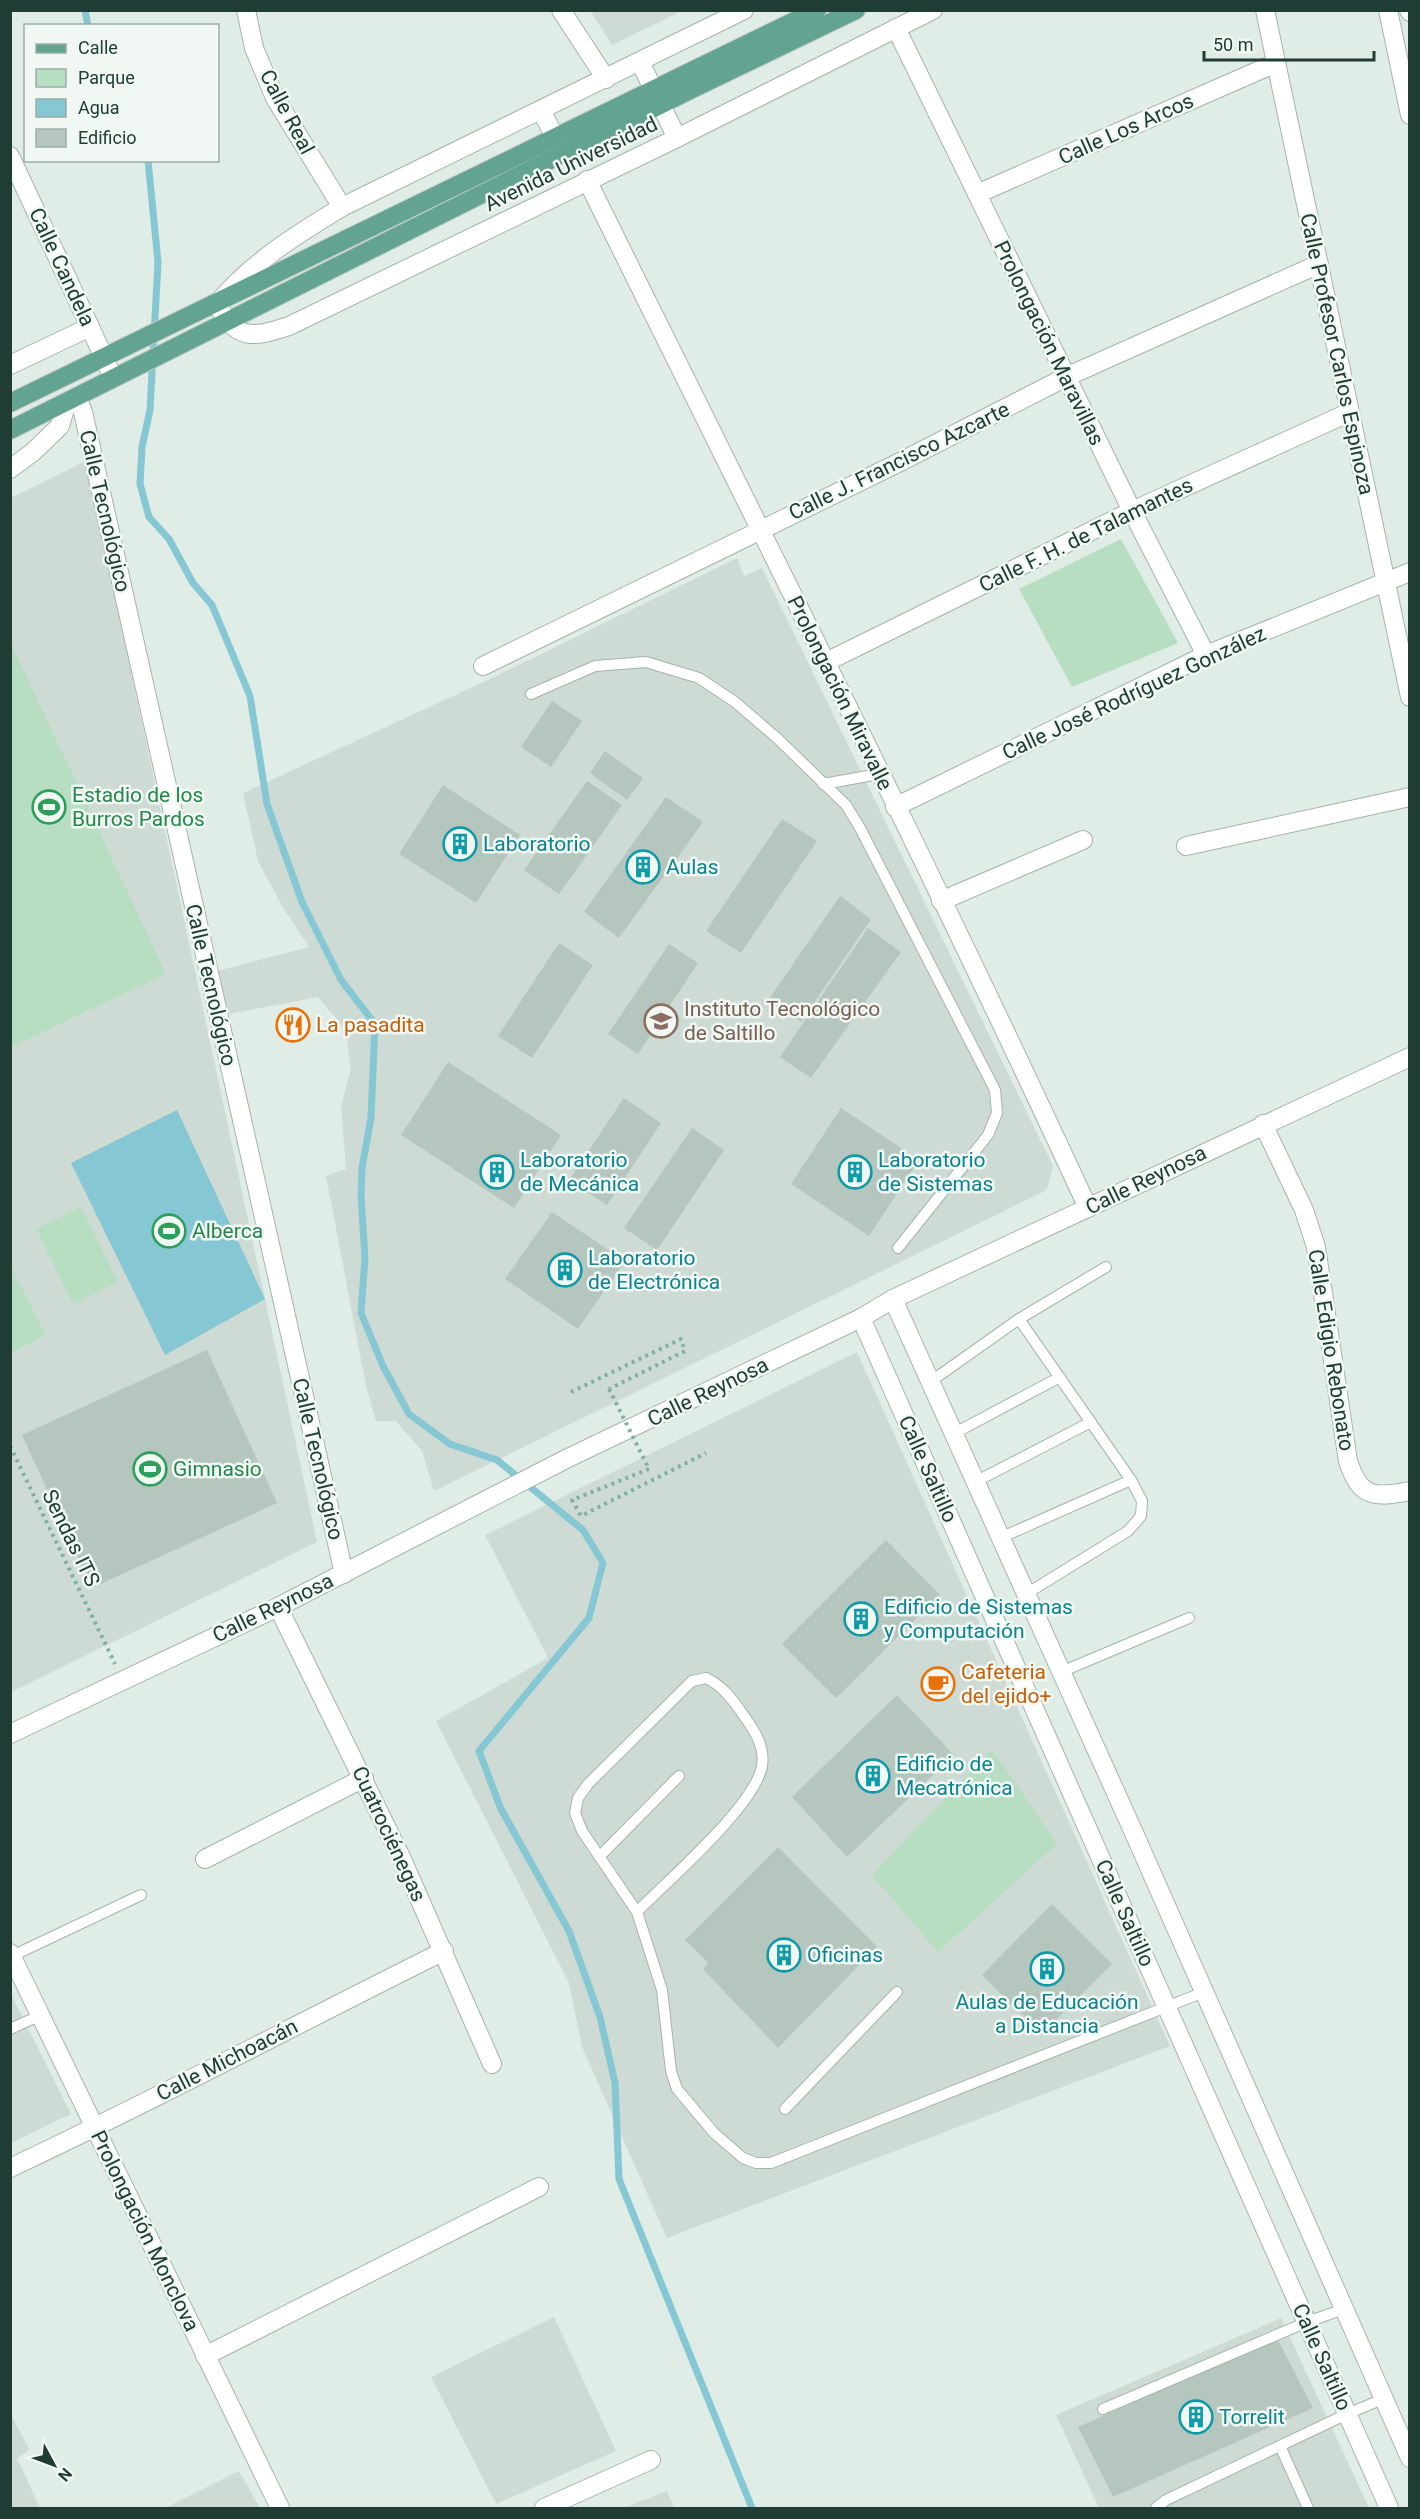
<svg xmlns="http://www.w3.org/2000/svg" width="1420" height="2519" viewBox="0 0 1420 2519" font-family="Roboto,sans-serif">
	<rect width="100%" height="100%" fill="#e0ece6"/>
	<!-- built -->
	<g fill="#cedbd5">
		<polygon points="590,10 682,10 682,11 612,45"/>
		<polygon points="86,461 317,1542 11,1692 11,498"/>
		<polygon points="737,558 744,576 762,568 1053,1166 1047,1190 434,1491 422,1451 396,1421 376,1421 366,1386 326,1176 346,1169 341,1106 351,1069 345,1029 318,997 229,1014 213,972 309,947 282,906 258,861 243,793 490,679"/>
		<polygon points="857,1352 1170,2046 667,2238 582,2047 569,1983 436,1721 548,1658 485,1535"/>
		<polygon points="10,1992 71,2114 11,2143 10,2143"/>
		<polygon points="554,2317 616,2451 496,2504 431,2377"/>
		<polygon points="1281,2318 1369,2508 1099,2508 1056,2415"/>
		<polygon points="11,2415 30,2450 17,2458 40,2508 11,2508"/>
		<polygon points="239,2471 260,2508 165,2508"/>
		<polygon points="667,2491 674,2508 623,2508"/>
	</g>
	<!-- green -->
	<g fill="#b8dec2">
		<polygon points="1121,539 1178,643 1072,687 1019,589"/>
		<polygon points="10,641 166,974 11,1047 10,1047"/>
		<polygon points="81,1207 118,1282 73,1304 36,1229"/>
		<polygon points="10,1265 46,1335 11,1353 10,1353"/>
		<polygon points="992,1749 1057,1844 938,1952 872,1875"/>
	</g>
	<!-- water -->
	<polygon fill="#85c7d3" points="177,1110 265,1299 165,1355 71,1163"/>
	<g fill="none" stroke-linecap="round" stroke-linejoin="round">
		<!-- stream -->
		<g stroke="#85c7d3" stroke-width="7">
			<polyline points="85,10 88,26"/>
			<polyline points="148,160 158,262 150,410 142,447 140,484 149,517 169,539 193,583 212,605 250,696 267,804 302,902 341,980 375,1024 371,1118 362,1168 361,1196 365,1258 361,1313 383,1366 409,1414 450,1444 497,1460 583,1530 603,1563 589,1618 479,1751 501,1809 569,1931 600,2017 615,2083 619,2179 752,2508"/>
		</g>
	</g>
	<!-- building -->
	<g fill="#b5c6bf">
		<polygon points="552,701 582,721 551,767 521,747"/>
		<polygon points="605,751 643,778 627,800 590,773"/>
		<polygon points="587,781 622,805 559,894 524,870"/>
		<polygon points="443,785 520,835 476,903 399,854"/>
		<polygon points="666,797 703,822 619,938 584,912"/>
		<polygon points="782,819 817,841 741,953 706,931"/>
		<polygon points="840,896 871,919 801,1022 769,999"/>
		<polygon points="868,928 901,952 811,1078 780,1057"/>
		<polygon points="559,943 593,965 532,1058 498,1036"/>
		<polygon points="669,944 698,963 638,1054 608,1034"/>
		<polygon points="448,1062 561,1135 514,1208 401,1135"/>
		<polygon points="624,1098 661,1123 607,1205 569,1180"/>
		<polygon points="841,1108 919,1160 869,1236 791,1184"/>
		<polygon points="692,1128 724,1150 657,1250 624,1228"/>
		<polygon points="552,1212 625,1261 578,1329 505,1279"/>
		<polygon points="207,1350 277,1503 92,1588 22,1435"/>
		<polygon points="886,1540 940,1595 836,1698 782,1644"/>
		<polygon points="897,1695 954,1755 847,1857 792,1797"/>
		<polygon points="778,1847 877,1947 778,2048 703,1969 708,1963 685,1940"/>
		<polygon points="1052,1904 1112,1964 1042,2034 982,1975"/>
		<polygon points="1277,2338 1313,2408 1113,2497 1078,2427"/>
	</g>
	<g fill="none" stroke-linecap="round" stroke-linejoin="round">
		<!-- service casing -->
		<g stroke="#a3b4ad" stroke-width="12">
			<g id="service">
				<polyline points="531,694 595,666 646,662 699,678 735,702 778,739 846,805 860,828 995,1090 997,1113 988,1135 898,1248"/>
				<polyline points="823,784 879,774"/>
				<polyline points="1019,1319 1106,1267"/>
				<polyline points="930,1382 1019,1319 1131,1480 1142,1501 1141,1516 1128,1531 1026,1594"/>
				<polyline points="953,1434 1060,1377"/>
				<polyline points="975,1482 1091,1422"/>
				<polyline points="1000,1538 1131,1480"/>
				<polyline points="1061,1672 1189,1618"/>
				<polyline points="599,1857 679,1776"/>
				<path d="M637,1912C667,1881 755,1806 762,1766C765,1747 755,1731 744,1716C733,1700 723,1686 706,1678L692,1681L588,1784L578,1798L575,1813L582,1831L637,1912L662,1990L671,2071L677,2089L714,2133L743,2158L756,2163H771L1204,1992"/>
				<polyline points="12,1956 141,1895"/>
				<polyline points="10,2029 41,2015"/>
				<polyline points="785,2109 897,1992"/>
				<polyline points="1103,2409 1307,2322 1344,2309"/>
				<polyline points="1280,2446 1308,2508"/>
				<polyline points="1156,2508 1166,2500 1347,2414 1383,2399"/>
			</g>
		</g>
		<!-- minor casing -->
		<g stroke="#a3b4ad" stroke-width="20">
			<g id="minor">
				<polyline points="246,10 254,48 275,98 342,207"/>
				<polyline points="561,10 606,79"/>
				<polyline points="1265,10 1410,697"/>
				<polyline points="1388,10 1410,115"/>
				<polyline points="1409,10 1410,12"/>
				<polyline points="896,28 1132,511 1206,655"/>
				<polyline points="10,156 90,327"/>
				<path d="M587,180C756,522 928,862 1088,1208"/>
				<polyline points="977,194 1276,63"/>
				<polyline points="77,397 83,412 344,1574"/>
				<polyline points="826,662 1132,511 1348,413"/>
				<polyline points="483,666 898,463 1066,377 1319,264"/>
				<polyline points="895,807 1206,655 1410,572"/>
				<polyline points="1186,846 1410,797"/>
				<polyline points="941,901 1083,840"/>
				<path d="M1263,1124L1304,1210L1316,1247L1348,1461C1360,1498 1374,1498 1410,1491"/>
				<polyline points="893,1299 1134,1833 1410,2458"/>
				<polyline points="861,1318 1389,2508"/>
				<polyline points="278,1607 401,1857 492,2064"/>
				<polyline points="10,1734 278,1607 568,1458 861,1318 893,1299 1410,1057"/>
				<polyline points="205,1859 364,1778"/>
				<polyline points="10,1953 280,2508"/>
				<path d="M10,2168C157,2099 299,2023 444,1951"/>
				<polyline points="205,2356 539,2187"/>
				<polyline points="544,2508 651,2460"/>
			</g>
		</g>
		<!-- tertiary casing -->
		<g stroke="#a3b4ad" stroke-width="20">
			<g id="tertiary">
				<path d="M744,10L342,207C296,235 252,262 217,304C237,341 252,338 289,326L677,138L933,10"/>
				<polyline points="640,62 677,138"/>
				<polyline points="541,110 556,139"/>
				<polyline points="10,365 90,327 113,378"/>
				<polyline points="10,469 33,452 60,426 67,402"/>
			</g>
		</g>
		<!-- primary casing -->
		<g stroke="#c1c9c6" stroke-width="20">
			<g id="primary">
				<polyline points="10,403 817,10"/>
				<polyline points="10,430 690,90 856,10"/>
			</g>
		</g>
		<!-- path -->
		<g stroke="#7fb1a1" stroke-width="4" stroke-dasharray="3 4.5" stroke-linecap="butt">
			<polyline points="571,1392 681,1339 685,1351 609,1389"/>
			<polyline points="10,1446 115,1664"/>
			<polyline points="649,1469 572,1500 581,1516 706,1453"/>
		</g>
		<!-- service -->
		<use href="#service" stroke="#fff" stroke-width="10"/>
		<!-- minor -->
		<use href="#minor" stroke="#fff" stroke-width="18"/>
		<!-- tertiary -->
		<use href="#tertiary" stroke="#fff" stroke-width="18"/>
		<!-- primary -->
		<use href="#primary" stroke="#62a392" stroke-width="18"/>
		<!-- path-bridge -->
		<polyline stroke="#7fb1a1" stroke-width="4" stroke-dasharray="3 4.5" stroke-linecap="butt" points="609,1389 649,1469"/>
	</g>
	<!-- icons -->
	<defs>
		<g id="stadium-ring" transform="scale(1.725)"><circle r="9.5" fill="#f1f8f4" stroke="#2e9e5b" stroke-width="1.5"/><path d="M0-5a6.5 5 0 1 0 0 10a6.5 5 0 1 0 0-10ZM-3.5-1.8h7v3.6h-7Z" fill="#2e9e5b"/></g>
		<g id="building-ring" transform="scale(1.725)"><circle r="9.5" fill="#f1f8f4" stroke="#0f9aa8" stroke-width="1.5"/><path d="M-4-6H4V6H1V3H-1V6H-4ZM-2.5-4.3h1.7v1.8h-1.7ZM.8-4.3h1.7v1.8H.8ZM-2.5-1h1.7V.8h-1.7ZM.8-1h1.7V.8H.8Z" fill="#0f9aa8"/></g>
		<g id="university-ring" transform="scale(1.725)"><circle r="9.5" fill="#f1f8f4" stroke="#8d6e63" stroke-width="1.5"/><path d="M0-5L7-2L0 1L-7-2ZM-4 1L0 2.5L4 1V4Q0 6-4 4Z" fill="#8d6e63"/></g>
		<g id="restaurant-ring" transform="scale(1.725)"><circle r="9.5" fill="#f1f8f4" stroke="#e8710a" stroke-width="1.5"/><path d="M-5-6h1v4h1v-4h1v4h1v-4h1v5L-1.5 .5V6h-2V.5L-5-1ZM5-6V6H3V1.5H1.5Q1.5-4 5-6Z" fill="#e8710a"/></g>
		<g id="cafe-ring" transform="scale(1.725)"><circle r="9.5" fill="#f1f8f4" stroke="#e8710a" stroke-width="1.5"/><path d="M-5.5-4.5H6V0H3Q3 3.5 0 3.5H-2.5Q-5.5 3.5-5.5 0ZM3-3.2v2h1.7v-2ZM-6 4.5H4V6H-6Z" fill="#e8710a"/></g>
	</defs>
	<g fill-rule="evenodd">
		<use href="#stadium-ring" x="49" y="807"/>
		<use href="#building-ring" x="460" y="844"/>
		<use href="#building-ring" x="643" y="867"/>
		<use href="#university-ring" x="661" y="1021"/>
		<use href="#restaurant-ring" x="293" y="1025"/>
		<use href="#building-ring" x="497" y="1172"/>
		<use href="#building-ring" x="855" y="1172"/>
		<use href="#stadium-ring" x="169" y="1231"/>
		<use href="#building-ring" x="565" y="1270"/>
		<use href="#stadium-ring" x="150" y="1469"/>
		<use href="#building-ring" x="861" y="1619"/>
		<use href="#cafe-ring" x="938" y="1684"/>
		<use href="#building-ring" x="873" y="1776"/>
		<use href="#building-ring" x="784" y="1955"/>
		<use href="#building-ring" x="1047" y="1969"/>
		<use href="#building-ring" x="1196" y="2417"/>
	</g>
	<g text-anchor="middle" stroke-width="5" stroke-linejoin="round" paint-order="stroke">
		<!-- street labels -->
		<g font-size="21" fill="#203d35" stroke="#f1f8f4">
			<text transform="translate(287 112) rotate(62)" y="7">Calle Real</text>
			<text transform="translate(1126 129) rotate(-24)" y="7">Calle Los Arcos</text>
			<text transform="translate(571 164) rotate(-26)" y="7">Avenida Universidad</text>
			<text transform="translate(62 267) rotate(65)" y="7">Calle Candela</text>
			<text transform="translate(1049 343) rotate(64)" y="7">Prolongación Maravillas</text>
			<text transform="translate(1337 354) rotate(78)" y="7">Calle Profesor Carlos Espinoza</text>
			<text transform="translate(899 461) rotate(-26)" y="7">Calle J. Francisco Azcarte</text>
			<text transform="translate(105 511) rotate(77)" y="7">Calle Tecnológico</text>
			<text transform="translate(1086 535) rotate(-26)" y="7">Calle F. H. de Talamantes</text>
			<text transform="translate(840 693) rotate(64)" y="7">Prolongación Miravalle</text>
			<text transform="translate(1134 693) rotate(-25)" y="7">Calle José Rodríguez González</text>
			<text transform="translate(211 985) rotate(77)" y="7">Calle Tecnológico</text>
			<text transform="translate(1146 1180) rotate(-26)" y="7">Calle Reynosa</text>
			<text transform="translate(1331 1350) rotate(81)" y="7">Calle Edigio Rebonato</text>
			<text transform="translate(708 1392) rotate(-26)" y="7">Calle Reynosa</text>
			<text transform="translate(318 1459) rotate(77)" y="7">Calle Tecnológico</text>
			<text transform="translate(928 1469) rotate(66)" y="7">Calle Saltillo</text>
			<text transform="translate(71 1538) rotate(64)" y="7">Sendas ITS</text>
			<text transform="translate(273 1608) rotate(-26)" y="7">Calle Reynosa</text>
			<text transform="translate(389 1834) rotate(65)" y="7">Cuatrociénegas</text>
			<text transform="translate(1125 1913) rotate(66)" y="7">Calle Saltillo</text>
			<text transform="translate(227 2060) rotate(-27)" y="7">Calle Michoacán</text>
			<text transform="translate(145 2231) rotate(64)" y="7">Prolongación Monclova</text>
			<text transform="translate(1322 2357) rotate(66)" y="7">Calle Saltillo</text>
		</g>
		<!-- leisure labels -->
		<g font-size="21" fill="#27864d" stroke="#f1f8f4" text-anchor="start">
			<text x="72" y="802">Estadio de los<tspan x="72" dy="24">Burros Pardos</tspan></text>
			<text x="192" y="1238">Alberca</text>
			<text x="173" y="1476">Gimnasio</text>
		</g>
		<!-- culture labels -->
		<g font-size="21" fill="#0d838f" stroke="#f1f8f4" text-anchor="start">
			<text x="483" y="851">Laboratorio</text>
			<text x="666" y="874">Aulas</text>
			<text x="520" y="1167">Laboratorio<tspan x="520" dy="24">de Mecánica</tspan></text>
			<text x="878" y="1167">Laboratorio<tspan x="878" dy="24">de Sistemas</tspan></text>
			<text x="588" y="1265">Laboratorio<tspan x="588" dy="24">de Electrónica</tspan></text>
			<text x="884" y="1614">Edificio de Sistemas<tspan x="884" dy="24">y Computación</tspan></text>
			<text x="896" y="1771">Edificio de<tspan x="896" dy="24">Mecatrónica</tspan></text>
			<text x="807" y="1962">Oficinas</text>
			<text x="1047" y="2009" text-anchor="middle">Aulas de Educación<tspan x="1047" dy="24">a Distancia</tspan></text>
			<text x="1219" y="2424">Torrelit</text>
		</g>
		<!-- education labels -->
		<g font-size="21" fill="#785e54" stroke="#f1f8f4" text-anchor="start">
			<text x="684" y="1016">Instituto Tecnológico<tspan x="684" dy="24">de Saltillo</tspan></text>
		</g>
		<!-- food labels -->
		<g font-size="21" fill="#c56008" stroke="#f1f8f4" text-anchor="start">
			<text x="316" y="1032">La pasadita</text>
			<text x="961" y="1679">Cafeteria<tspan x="961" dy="24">del ejido+</tspan></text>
		</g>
	</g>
	<!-- border -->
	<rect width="1420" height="2519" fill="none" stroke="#203d35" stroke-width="24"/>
	<!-- legend -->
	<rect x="24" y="24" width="195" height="138" fill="#f1f8f4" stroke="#9dada8" stroke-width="1.5"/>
	<rect x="36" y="44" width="30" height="9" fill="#62a392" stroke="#9dada8" stroke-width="1.5"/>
	<text x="78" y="54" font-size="18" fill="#203d35">Calle</text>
	<rect x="36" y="69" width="30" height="18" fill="#b8dec2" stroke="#9dada8" stroke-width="1.5"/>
	<text x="78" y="84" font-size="18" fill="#203d35">Parque</text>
	<rect x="36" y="99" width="30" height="18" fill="#85c7d3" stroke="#9dada8" stroke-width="1.5"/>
	<text x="78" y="114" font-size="18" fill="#203d35">Agua</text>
	<rect x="36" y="129" width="30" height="18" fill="#b5c6bf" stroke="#9dada8" stroke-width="1.5"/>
	<text x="78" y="144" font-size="18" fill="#203d35">Edificio</text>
	<!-- north arrow -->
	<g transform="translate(54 2465) rotate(131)" stroke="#f1f8f4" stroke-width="4.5" paint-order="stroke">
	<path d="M0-4.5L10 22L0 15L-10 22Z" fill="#203d35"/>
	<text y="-9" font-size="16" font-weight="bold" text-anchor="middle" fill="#203d35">N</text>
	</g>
	<!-- scale -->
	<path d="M1204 51v9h170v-9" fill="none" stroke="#203d35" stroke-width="3"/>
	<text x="1213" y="51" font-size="18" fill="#203d35" stroke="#f1f8f4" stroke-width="4.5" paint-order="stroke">50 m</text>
</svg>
